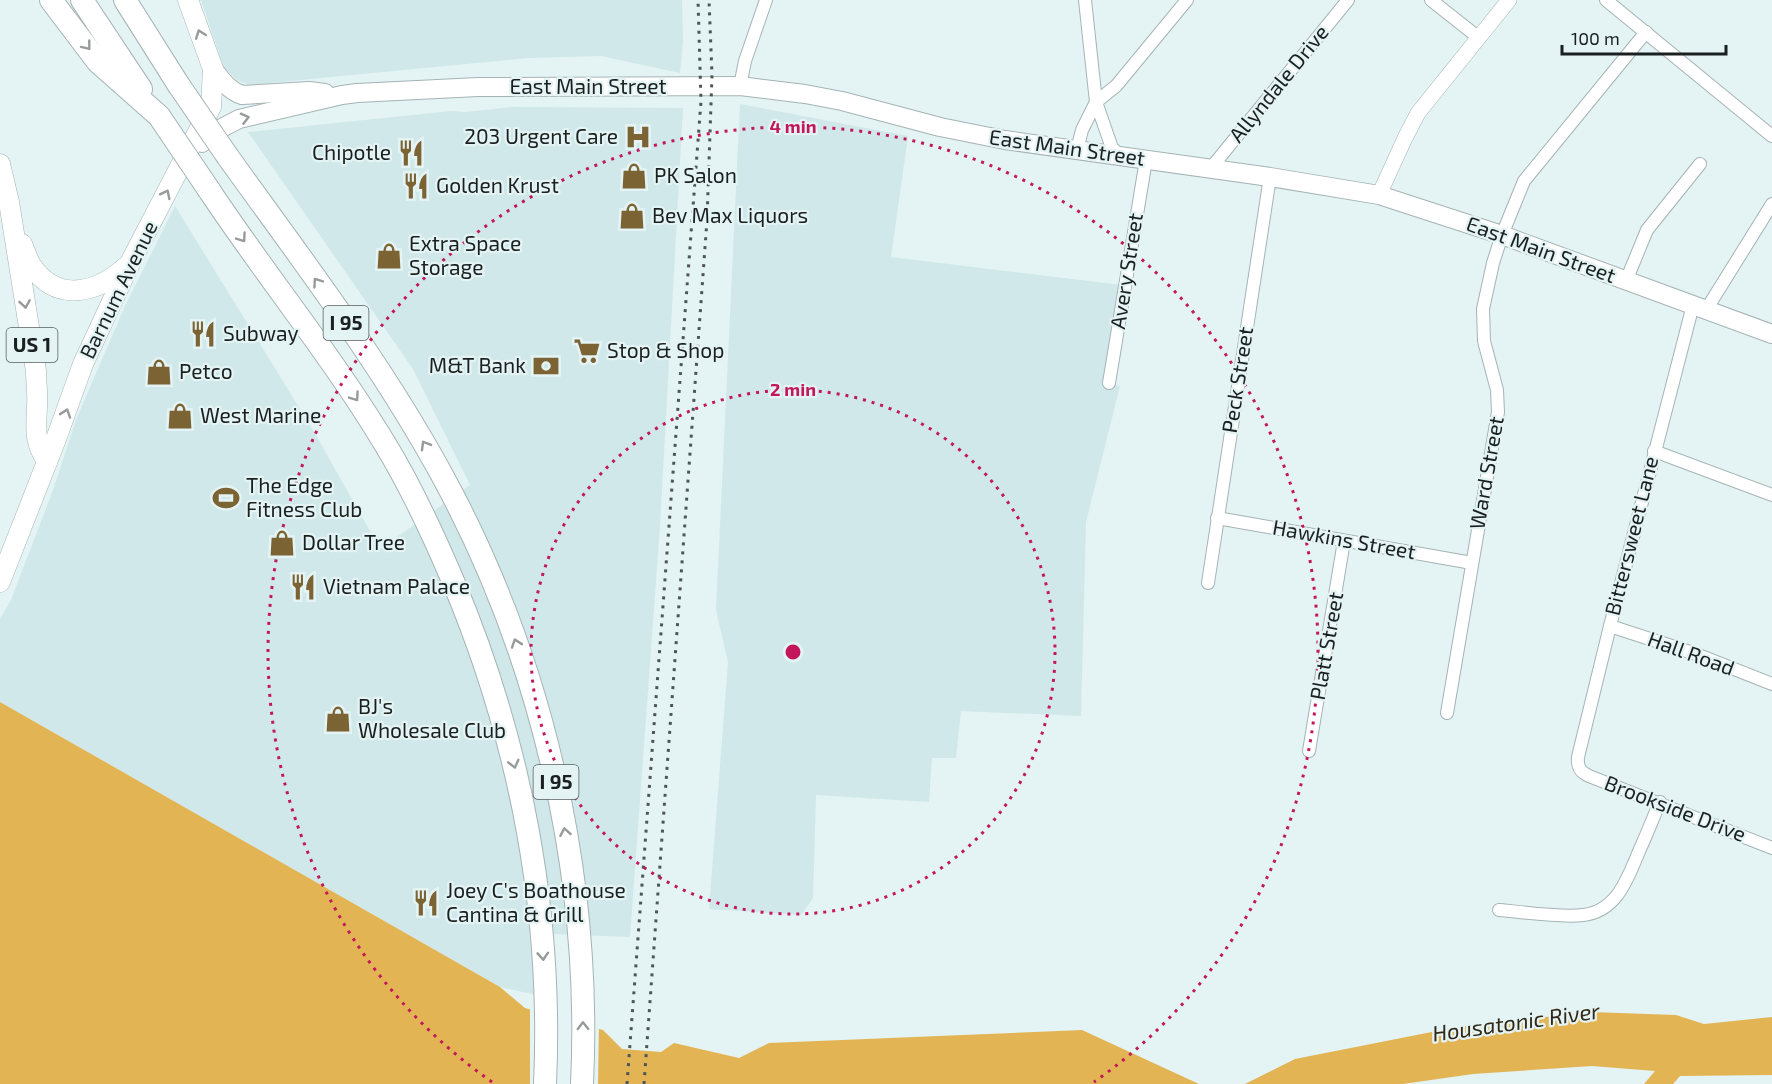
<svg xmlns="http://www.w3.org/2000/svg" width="1772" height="1084" viewBox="0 0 1772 1084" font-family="'Exo 2',sans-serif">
	<rect width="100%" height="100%" fill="#e4f3f4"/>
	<!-- built -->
	<g fill="#d0e8e9">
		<polygon points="201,0 682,0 683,41 680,73 601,56 529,58 249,85 237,80 223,66"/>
		<polygon points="740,104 908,136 891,257 1122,285 1105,383 1120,386 1086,522 1081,716 961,711 956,758 932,758 929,802 816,795 813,898 801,915 709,909 728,662 716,610"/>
		<polygon points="512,107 683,108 660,526 630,937 529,933 536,995 500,987 0,702 0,619 11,600 53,490 76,420 125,306 175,206 313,430 380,549 470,485 413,369 248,132 451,111 465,112"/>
	</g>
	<!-- water -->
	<g fill="#e3b454">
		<polygon points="0,702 500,987 525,1008 603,1030 622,1049 661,1052 674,1043 739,1058 769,1043 1082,1030 1199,1084 0,1084"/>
		<polygon points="1590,1012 1676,1015 1704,1024 1772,1017 1772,1075 1680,1076 1673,1084 1644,1084 1655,1071 1592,1066 1473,1074 1403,1084 1245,1084 1295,1059 1457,1027"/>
	</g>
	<!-- pier -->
	<polygon fill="#e4f3f4" points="530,1007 599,1025 598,1084 530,1084"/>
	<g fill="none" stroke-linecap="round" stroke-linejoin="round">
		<!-- minor casing -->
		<g stroke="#a5b3b4" stroke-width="14">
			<g id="minor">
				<polyline points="1431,0 1479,38"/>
				<polyline points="1606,0 1772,136"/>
				<polyline points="740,86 745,61 766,0"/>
				<polyline points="1077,150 1082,130 1096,102 1085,0"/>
				<polyline points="1121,156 1112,148 1096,102 1116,86 1187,0"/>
				<polyline points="1211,168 1348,0"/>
				<polyline points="1626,281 1647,230 1700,164"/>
				<path d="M1693,305L1610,626L1578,757C1577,767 1580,772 1589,776L1772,848"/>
				<polyline points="1706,310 1772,204"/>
				<polyline points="1109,383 1146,160"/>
				<polyline points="1654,451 1772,495"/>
				<polyline points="1217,518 1472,563"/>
				<polyline points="1208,583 1270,177"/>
				<polyline points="1610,626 1696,654 1772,684"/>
				<polyline points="1447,713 1498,412 1497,390 1484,341 1483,309 1493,263 1502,235 1524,181 1646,32"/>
				<polyline points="1309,751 1344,541"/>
				<path d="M1499,910C1523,912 1561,918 1583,915C1618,911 1628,877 1640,849C1647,834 1653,818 1660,802"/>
			</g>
		</g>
		<!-- tertiary casing -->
		<g stroke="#a5b3b4" stroke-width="16">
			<polyline id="tertiary" points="1379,195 1405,138 1418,113 1509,0"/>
		</g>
		<!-- secondary casing -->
		<g stroke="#a5b3b4" stroke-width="20">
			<g id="secondary">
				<path d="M213,69C222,80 228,90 242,95L309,91L325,93"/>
				<polyline points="202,143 214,132 239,119 342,95 357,93 478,87 740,86 805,94 842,101 940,127 1005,140 1270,177 1379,195 1502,235 1772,334"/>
			</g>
		</g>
		<!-- primary casing -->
		<g stroke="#a5b3b4" stroke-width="21">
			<g id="primary">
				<path d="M0,164L9,202L36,371C36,383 38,394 37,406C36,431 34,440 47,462"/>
				<path d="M22,244C25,251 27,258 31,265C57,304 97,293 127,266"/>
				<polyline points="0,582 56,439 83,364 131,261 211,107 213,69 188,0"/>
			</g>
		</g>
		<!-- motorway casing -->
		<g stroke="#a5b3b4" stroke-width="24">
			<g id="motorway">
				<polyline points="51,0 98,62 159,116"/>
				<polyline points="82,0 141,89"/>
				<polyline points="125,0 178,84"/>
				<path d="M228,157C302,260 381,363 442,475C542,658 592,875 582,1084"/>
				<path d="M209,190C266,276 332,356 385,444C412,488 433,534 453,581C520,740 553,911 545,1084"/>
			</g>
		</g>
		<!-- minor -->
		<use href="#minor" stroke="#fff" stroke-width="12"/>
		<!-- tertiary -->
		<use href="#tertiary" stroke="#fff" stroke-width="15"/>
		<!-- secondary -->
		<use href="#secondary" stroke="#fff" stroke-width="18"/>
		<!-- primary -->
		<use href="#primary" stroke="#fff" stroke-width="20"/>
		<!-- motorway -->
		<use href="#motorway" stroke="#fff" stroke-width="22"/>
		<!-- rail -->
		<g stroke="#4d5555" stroke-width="3" stroke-dasharray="3 6" stroke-linecap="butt">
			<polyline points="627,1084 701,101 698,0"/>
			<polyline points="644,1084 707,220 712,75 709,0"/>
		</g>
		<!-- motorway-bridge casing -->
		<g stroke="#a5b3b4" stroke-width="24" stroke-linecap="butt">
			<g id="motorway-bridge">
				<polyline points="178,84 228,157"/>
				<polyline points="159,116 209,190"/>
			</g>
		</g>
		<!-- motorway-bridge -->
		<use href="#motorway-bridge" stroke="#fff" stroke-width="22"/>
	</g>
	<!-- one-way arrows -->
	<defs><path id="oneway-chevron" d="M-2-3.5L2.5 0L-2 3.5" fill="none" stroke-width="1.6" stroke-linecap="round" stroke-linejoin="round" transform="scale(1.5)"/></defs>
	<g stroke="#989a9a">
		<use href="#oneway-chevron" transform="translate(200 34) rotate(-110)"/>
		<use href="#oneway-chevron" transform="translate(87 46) rotate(52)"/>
		<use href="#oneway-chevron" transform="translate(245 118) rotate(-14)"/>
		<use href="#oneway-chevron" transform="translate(166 194) rotate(-63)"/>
		<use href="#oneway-chevron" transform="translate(242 238) rotate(55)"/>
		<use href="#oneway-chevron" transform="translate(317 282) rotate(-125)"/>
		<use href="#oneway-chevron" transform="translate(25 304) rotate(81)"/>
		<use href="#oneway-chevron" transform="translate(355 397) rotate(55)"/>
		<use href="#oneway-chevron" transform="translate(66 413) rotate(-71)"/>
		<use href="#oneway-chevron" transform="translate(425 445) rotate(-120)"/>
		<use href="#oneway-chevron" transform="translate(516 643) rotate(-109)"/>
		<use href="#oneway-chevron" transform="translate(514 764) rotate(76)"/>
		<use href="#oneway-chevron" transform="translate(565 832) rotate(-100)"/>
		<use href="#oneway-chevron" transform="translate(543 956) rotate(86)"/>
		<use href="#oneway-chevron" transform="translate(583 1026) rotate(-91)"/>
	</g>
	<!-- distance rings -->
	<g fill="none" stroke="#c2185b" stroke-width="3" stroke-dasharray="3 6">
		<circle cx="793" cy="652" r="262"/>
		<path d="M492 1082A525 525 0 1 1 1094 1082"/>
	</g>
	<!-- icons -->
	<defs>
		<g id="hospital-bare" transform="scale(2.07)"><path d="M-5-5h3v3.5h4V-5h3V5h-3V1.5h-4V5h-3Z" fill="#7b6334" stroke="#e4f3f4" stroke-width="2.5" paint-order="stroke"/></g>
		<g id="restaurant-bare" transform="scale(2.07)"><path d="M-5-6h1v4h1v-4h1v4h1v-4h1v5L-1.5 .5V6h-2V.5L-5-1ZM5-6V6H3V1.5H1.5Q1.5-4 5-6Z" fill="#7b6334" stroke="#e4f3f4" stroke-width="2.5" paint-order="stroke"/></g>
		<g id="shop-bare" transform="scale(2.07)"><path d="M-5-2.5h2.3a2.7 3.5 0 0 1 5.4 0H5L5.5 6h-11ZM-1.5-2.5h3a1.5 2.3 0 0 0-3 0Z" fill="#7b6334" stroke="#e4f3f4" stroke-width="2.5" paint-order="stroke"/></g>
		<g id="supermarket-bare" transform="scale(2.07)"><path d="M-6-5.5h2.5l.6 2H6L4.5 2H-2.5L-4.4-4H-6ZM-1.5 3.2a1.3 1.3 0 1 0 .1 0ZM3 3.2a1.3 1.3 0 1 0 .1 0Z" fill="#7b6334" stroke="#e4f3f4" stroke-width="2.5" paint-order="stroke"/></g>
		<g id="bank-bare" transform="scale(2.07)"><path d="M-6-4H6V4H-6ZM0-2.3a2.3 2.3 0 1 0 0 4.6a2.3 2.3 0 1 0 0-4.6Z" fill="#7b6334" stroke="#e4f3f4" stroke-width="2.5" paint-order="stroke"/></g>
		<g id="stadium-bare" transform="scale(2.07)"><path d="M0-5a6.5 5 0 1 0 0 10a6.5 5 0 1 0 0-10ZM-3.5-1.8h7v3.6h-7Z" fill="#7b6334" stroke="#e4f3f4" stroke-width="2.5" paint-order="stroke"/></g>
	</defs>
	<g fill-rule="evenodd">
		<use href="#hospital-bare" x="638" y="137"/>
		<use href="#restaurant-bare" x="411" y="153"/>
		<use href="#shop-bare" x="634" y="176"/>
		<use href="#restaurant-bare" x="416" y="186"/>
		<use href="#shop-bare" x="632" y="216"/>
		<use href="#shop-bare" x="389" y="256"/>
		<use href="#restaurant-bare" x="203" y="334"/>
		<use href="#supermarket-bare" x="587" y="351"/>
		<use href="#bank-bare" x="546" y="366"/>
		<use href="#shop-bare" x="159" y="372"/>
		<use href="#shop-bare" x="180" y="416"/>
		<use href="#stadium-bare" x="226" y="498"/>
		<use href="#shop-bare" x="282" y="543"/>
		<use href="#restaurant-bare" x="303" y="587"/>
		<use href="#shop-bare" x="338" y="719"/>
		<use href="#restaurant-bare" x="426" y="903"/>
	</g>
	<g text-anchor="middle" stroke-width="4.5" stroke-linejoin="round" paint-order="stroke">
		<!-- shield labels -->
		<g fill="#e4f3f4" stroke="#575f5f" stroke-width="1.5">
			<rect x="323.5" y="306" width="45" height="34" rx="4.5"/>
			<rect x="6.5" y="328" width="51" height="34" rx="4.5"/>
			<rect x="533.5" y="765" width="45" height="34" rx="4.5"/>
		</g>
		<g font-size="20" font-weight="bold" fill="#1a1f1f">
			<text x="346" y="330">I 95</text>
			<text x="32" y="352">US 1</text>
			<text x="556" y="789">I 95</text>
		</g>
		<!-- street labels -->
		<g font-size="21" fill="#1a1f1f" stroke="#e4f3f4">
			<text transform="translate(1279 84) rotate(-51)" y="7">Allyndale Drive</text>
			<text x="588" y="94">East Main Street</text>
			<text transform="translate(1067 148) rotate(8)" y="7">East Main Street</text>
			<text transform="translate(1541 250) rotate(20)" y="7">East Main Street</text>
			<text transform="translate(1127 271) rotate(-81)" y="7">Avery Street</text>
			<text transform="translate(119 290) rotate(-64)" y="7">Barnum Avenue</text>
			<text transform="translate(1238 380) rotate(-81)" y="7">Peck Street</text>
			<text transform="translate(1487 473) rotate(-80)" y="7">Ward Street</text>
			<text transform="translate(1632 536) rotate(-76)" y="7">Bittersweet Lane</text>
			<text transform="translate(1344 540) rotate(10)" y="7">Hawkins Street</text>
			<text transform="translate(1327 646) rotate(-80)" y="7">Platt Street</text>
			<text transform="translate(1691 654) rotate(20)" y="7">Hall Road</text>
			<text transform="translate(1675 809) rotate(21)" y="7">Brookside Drive</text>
		</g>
		<!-- poi labels -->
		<g font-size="21" fill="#1a1f1f" stroke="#e4f3f4" text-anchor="start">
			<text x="618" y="144" text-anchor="end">203 Urgent Care</text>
			<text x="391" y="160" text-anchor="end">Chipotle</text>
			<text x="654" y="183">PK Salon</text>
			<text x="436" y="193">Golden Krust</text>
			<text x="652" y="223">Bev Max Liquors</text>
			<text x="409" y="251">Extra Space<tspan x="409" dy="24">Storage</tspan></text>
			<text x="223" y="341">Subway</text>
			<text x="607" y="358">Stop &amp; Shop</text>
			<text x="526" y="373" text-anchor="end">M&amp;T Bank</text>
			<text x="179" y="379">Petco</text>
			<text x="200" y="423">West Marine</text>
			<text x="246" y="493">The Edge<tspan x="246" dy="24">Fitness Club</tspan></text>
			<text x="302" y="550">Dollar Tree</text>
			<text x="323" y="594">Vietnam Palace</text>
			<text x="358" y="714">BJ's<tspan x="358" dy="24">Wholesale Club</tspan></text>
			<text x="446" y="898">Joey C's Boathouse<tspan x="446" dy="24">Cantina &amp; Grill</tspan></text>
		</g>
		<!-- water labels -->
		<g font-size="22" font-style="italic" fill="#312817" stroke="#e4f3f4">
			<text transform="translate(1516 1022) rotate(-8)" y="8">Housatonic River</text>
		</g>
	</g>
	<circle cx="793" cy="652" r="9" fill="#c2185b" stroke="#e4f3f4" stroke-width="3"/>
	<g font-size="18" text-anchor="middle" font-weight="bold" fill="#c2185b" stroke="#e4f3f4" stroke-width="4.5" stroke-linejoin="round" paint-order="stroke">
		<text x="793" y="133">4 min</text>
		<text x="793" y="396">2 min</text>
	</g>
	<!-- scale -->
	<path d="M1562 45v9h164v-9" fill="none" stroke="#1a1f1f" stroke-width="3"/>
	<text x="1571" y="45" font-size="18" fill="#1a1f1f" stroke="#e4f3f4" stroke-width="4.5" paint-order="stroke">100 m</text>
</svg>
